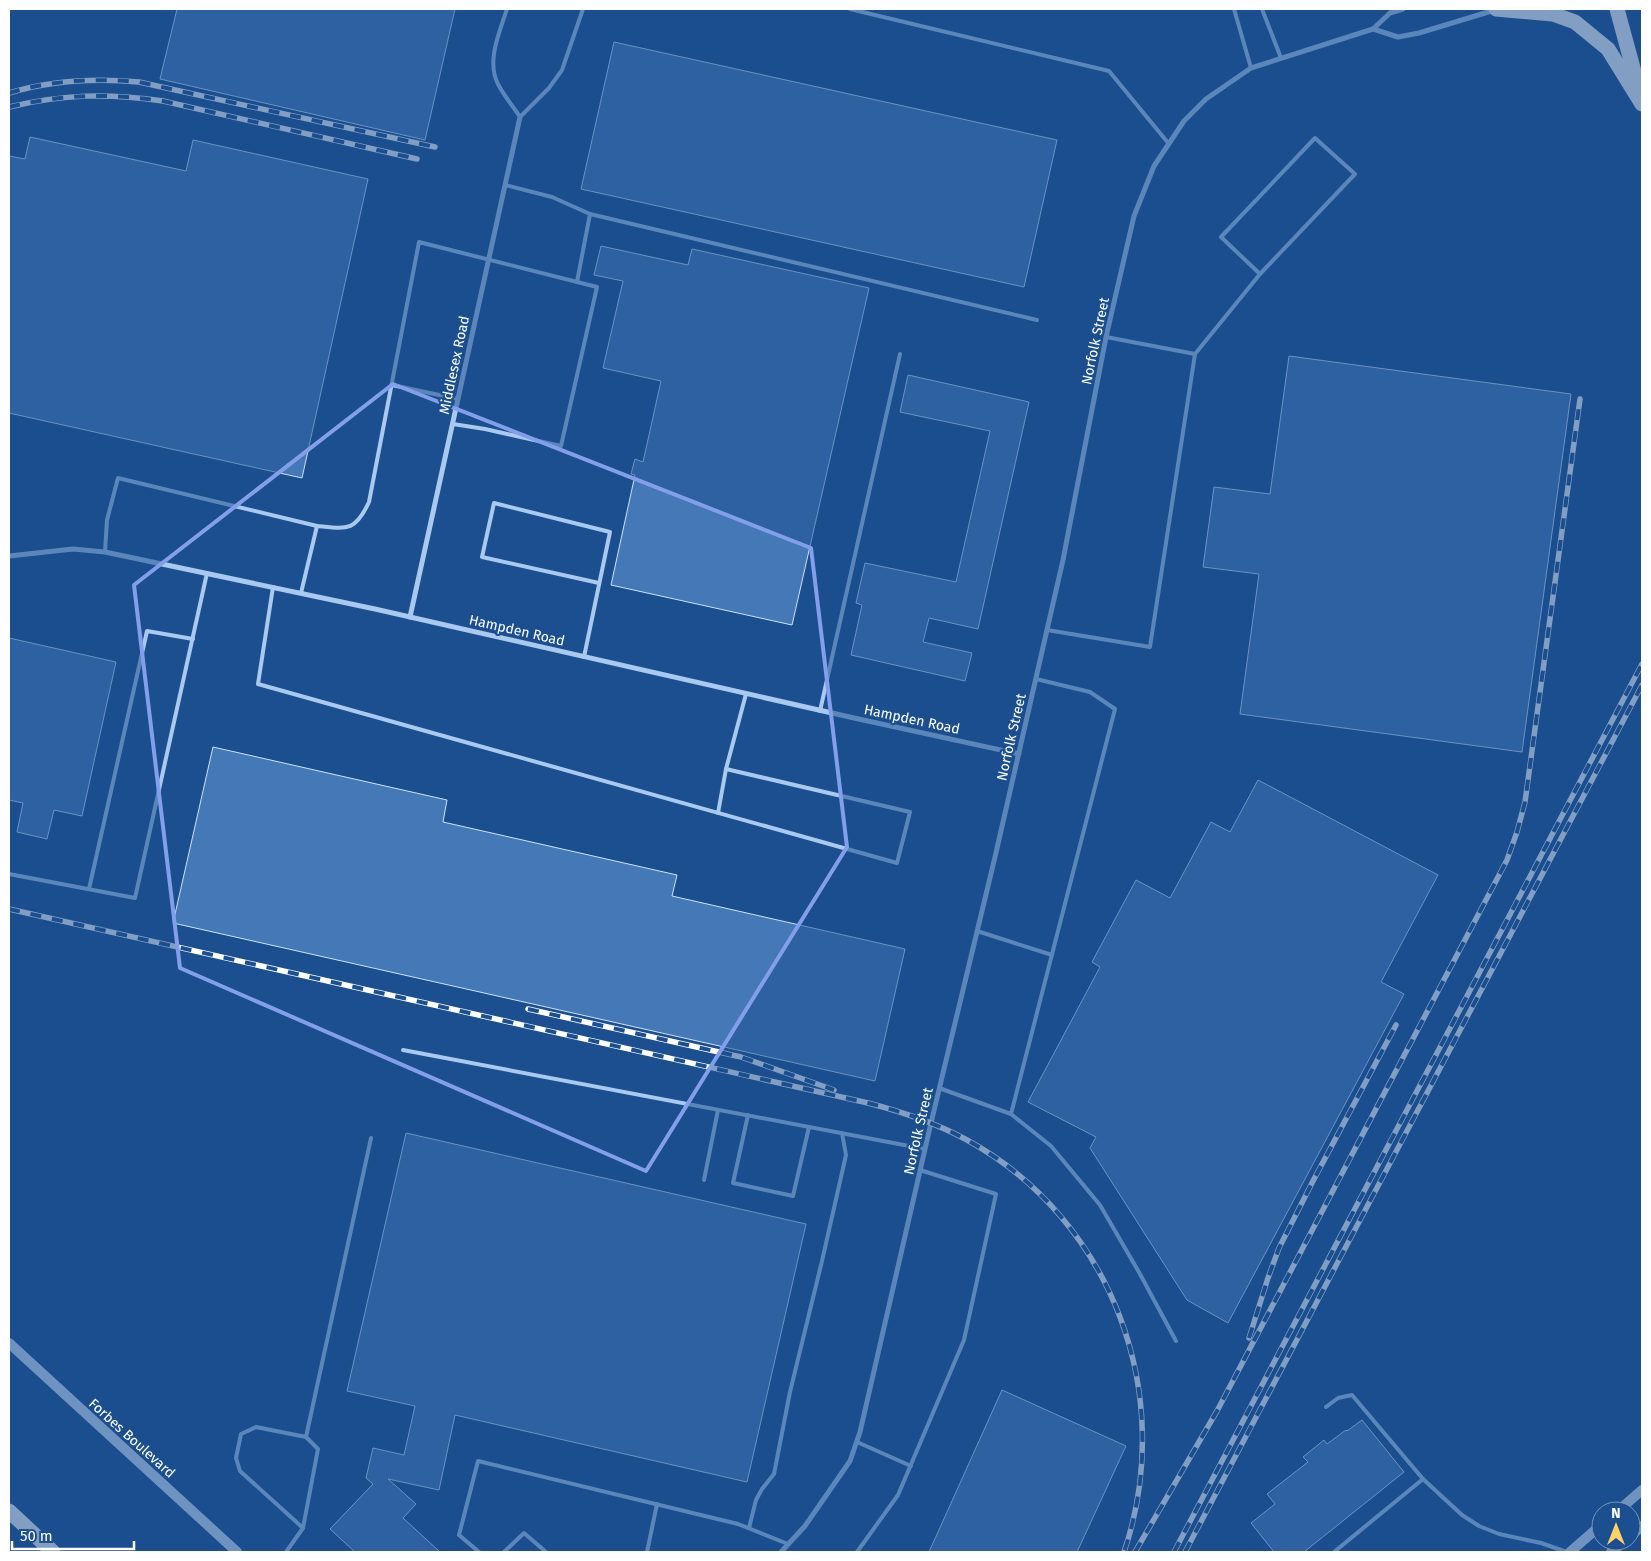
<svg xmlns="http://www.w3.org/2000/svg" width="1651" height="1561" viewBox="0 0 1651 1561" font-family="'Fira Sans',sans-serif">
	<rect width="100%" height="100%" fill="#1b4f8f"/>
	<!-- building -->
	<g fill="#4478b7" stroke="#cfe3fa">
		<polygon points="177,9 455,9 425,140 160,79"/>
		<polygon points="614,42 1057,140 1024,287 581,189"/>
		<polygon points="30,137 186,171 193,140 368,179 302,478 9,413 9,156 25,159"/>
		<polygon points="601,246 688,265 692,249 869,288 792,625 611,585 635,475 631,474 635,459 643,462 661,381 603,368 623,281 594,275"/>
		<polygon points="1289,356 1571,394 1522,752 1240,714 1259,574 1203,567 1214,487 1270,494"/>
		<polygon points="908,375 1029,402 978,629 929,618 923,642 972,653 965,681 851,655 862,605 856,603 865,563 956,582 990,431 900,412"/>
		<polygon points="9,638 116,662 82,816 54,810 47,839 17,832 23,803 9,800"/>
		<polygon points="213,747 447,800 443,822 677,875 672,896 905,949 875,1081 173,923"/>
		<polygon points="1258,780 1438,875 1381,982 1404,994 1228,1323 1187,1300 1090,1148 1096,1137 1028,1102 1100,967 1092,962 1136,880 1170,898 1211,822 1230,832"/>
		<polygon points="406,1133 806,1224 747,1482 455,1415 439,1490 388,1479 416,1504 403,1518 440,1552 355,1552 330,1529 373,1484 366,1478 373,1448 404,1455 415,1406 347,1391"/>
		<polygon points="1002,1390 1126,1446 1077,1552 929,1552"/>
		<polygon points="1362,1420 1404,1472 1304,1552 1274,1552 1251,1523 1275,1504 1267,1494 1308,1462 1303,1457 1324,1440 1327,1444 1346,1430 1347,1431"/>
	</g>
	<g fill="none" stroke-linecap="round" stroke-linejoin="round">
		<!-- lane -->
		<g stroke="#a9c9ee" stroke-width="4">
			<path d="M507,9C500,31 486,61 498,84C504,96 513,106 520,117L549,88L562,70L583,9"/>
			<polyline points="850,9 1109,71 1169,144"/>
			<polyline points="1234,9 1251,68"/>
			<polyline points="1262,9 1281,58"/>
			<polyline points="505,185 552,197 590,214 577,282"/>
			<polyline points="590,214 1037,320"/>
			<polyline points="1195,354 1260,274 1355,174 1315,138 1221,237 1260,274"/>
			<polyline points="392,385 458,399"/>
			<path d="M105,552L107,520L118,478L317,526C347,529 355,532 369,502L419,242L597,287L561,446L485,429L453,424"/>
			<polyline points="273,587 258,684 897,863 910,812 726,769 746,694"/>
			<polyline points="301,593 317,526"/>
			<polyline points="1047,630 1150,647 1195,354 1106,337"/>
			<polyline points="584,657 610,532 494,503 482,557 599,583"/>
			<polyline points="820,711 900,354"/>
			<polyline points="718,813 726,769"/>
			<polyline points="9,874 135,898 207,573"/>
			<polyline points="89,889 147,631 193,639"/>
			<polyline points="977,931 1052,955"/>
			<polyline points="403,1050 925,1149"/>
			<polyline points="939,1088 1011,1114 1115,709 1090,692 1036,679"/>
			<polyline points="1011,1114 1051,1146 1100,1205 1140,1274 1176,1341"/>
			<polyline points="748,1115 733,1183 793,1196 809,1127"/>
			<polyline points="704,1180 718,1110"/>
			<polyline points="1326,1407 1338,1398 1352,1395 1423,1479 1334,1552"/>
			<polyline points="857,1442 911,1466"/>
			<polyline points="1423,1479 1462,1515 1479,1526 1499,1534 1541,1543 1567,1552"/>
			<polyline points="303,1528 240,1471 236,1458 241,1434 256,1427 306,1437"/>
			<polyline points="749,1528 756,1500 762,1489 774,1474 790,1392 822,1261 846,1155 842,1133"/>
			<polyline points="286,1552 303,1528 318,1449 306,1437 371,1138"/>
			<polyline points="479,1552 459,1535 478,1461 738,1524 788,1544"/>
			<polyline points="504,1552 524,1533 546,1552"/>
			<polyline points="647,1552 657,1504"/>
			<polyline points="857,1552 898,1495 964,1340 996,1194 920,1170"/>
		</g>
		<!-- street -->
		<g stroke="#a9c9ee" stroke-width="5">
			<polyline points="1373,29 1398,37 1419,33 1495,10"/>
			<polyline points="9,556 73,549 105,552 375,609 854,718 1019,754"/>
			<polyline points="410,617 520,117"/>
			<polyline points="781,1552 805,1526 850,1461 860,1432 931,1123 995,857 1063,560 1106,337 1134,216 1154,166 1184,121 1206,99 1251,68 1373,29 1390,13 1403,9"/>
		</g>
		<!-- secondary -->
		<g stroke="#d6e6fa" stroke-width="10">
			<polyline points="9,1343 237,1552"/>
			<polyline points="1618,1511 1642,1490"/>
			<polyline points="1631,1536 1642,1526"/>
			<polyline points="1570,1552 1601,1525"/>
			<polyline points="1611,1552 1625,1541"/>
		</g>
		<!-- highway -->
		<g stroke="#fff" stroke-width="15">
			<polyline points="1496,9 1553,14 1575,22 1608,49 1642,104"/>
			<polyline points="1617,9 1639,90"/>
			<polyline points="9,1511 53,1552"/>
		</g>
		<!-- rail casing -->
		<g stroke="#fff" stroke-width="5.5">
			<g id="rail">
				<path d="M9,93C52,80 95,78 139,82L435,147"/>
				<path d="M9,107C64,94 107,93 163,101L417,159"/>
				<path d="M9,909L868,1103C903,1112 936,1123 967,1140C1113,1220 1177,1396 1124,1552"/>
				<polyline points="528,1009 741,1057 834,1090"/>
				<polyline points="1249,1338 1268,1278 1279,1248 1313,1181 1396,1025"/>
				<polyline points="1135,1552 1217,1411 1507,860 1517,832 1525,802 1580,399"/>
				<polyline points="1174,1552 1642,664"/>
				<polyline points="1185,1552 1642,685"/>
			</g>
		</g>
		<!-- rail -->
		<use href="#rail" stroke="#1b4f8f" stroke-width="4" stroke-dasharray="11" stroke-linecap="butt"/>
	</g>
	<!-- marked area -->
	<path d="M0 0H1651V1561H0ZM393,384L811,548L847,847L646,1171L180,968L134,585Z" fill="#1b4f8f" fill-opacity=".55" fill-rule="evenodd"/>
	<path fill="none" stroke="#839eea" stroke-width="4" stroke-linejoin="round" d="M393,384L811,548L847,847L646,1171L180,968L134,585Z"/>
	<g text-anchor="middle" stroke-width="4.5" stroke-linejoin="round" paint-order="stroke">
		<!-- street labels -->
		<g font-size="14" fill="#fff" stroke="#1b4f8f">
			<text transform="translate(1095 341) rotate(-78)" y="5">Norfolk Street</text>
			<text transform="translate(454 365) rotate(-78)" y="5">Middlesex Road</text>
			<text transform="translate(517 630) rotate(13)" y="5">Hampden Road</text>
			<text transform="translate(912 719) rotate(12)" y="5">Hampden Road</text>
			<text transform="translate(1011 737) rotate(-77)" y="5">Norfolk Street</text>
			<text transform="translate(918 1131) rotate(-77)" y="5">Norfolk Street</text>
			<text transform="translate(132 1438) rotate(42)" y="5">Forbes Boulevard</text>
		</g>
	</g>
	<!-- border -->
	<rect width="1651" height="1561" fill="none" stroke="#ffffff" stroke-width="20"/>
	<!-- north arrow -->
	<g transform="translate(1616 1526)"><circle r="24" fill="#1b4f8f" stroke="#7695bc"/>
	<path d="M0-4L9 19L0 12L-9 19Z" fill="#ffd166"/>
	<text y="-8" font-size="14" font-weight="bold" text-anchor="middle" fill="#ffffff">N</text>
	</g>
	<!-- scale -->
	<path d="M12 1541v8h122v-8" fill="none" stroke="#ffffff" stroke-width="2.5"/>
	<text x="20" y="1541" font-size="15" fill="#ffffff" stroke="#1b4f8f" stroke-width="4" paint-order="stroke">50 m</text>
</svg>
